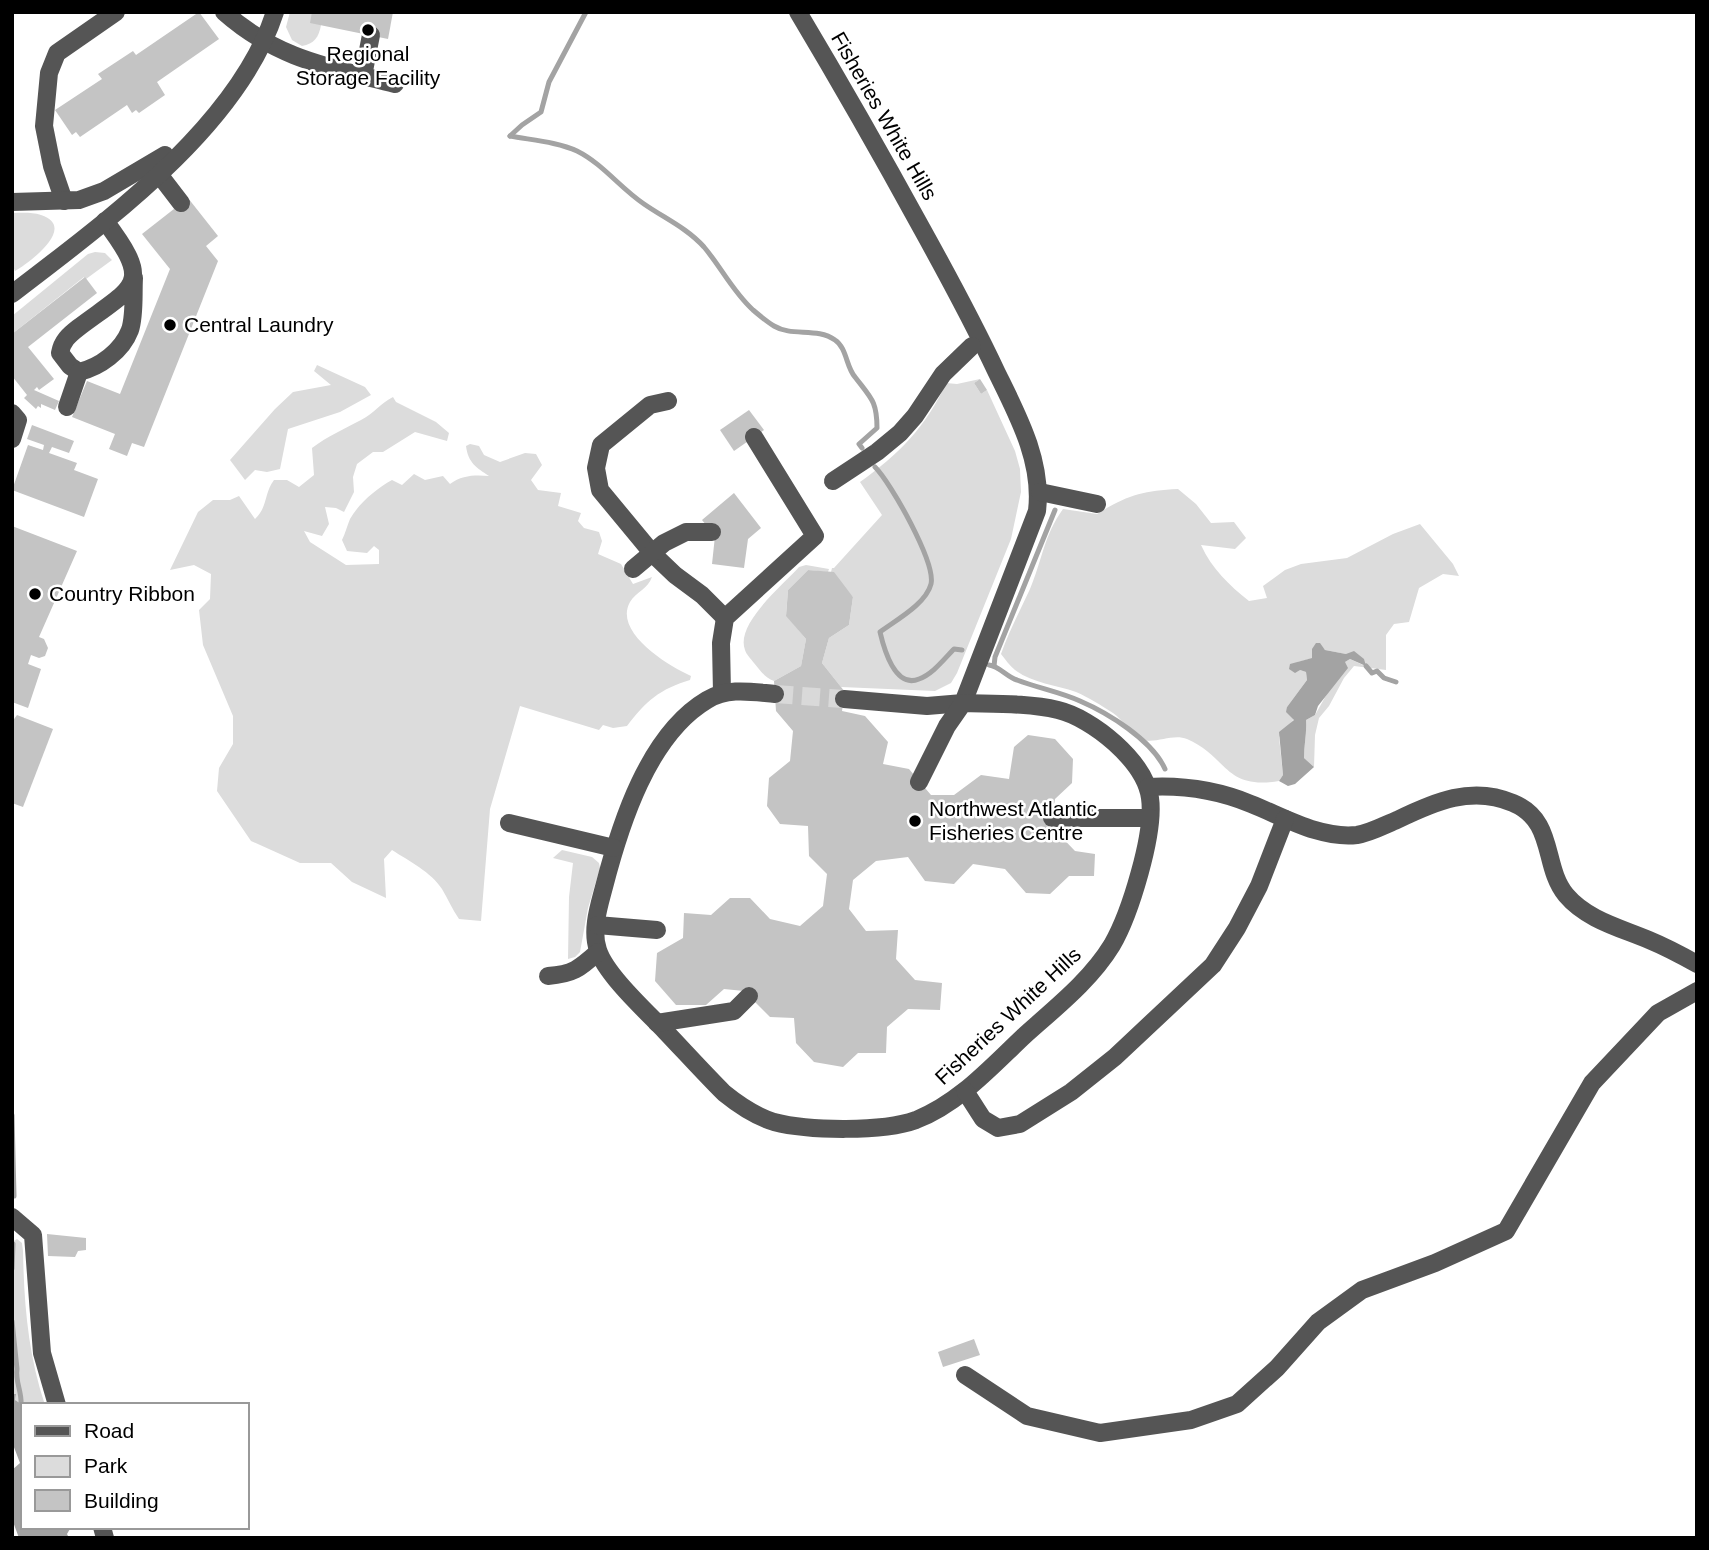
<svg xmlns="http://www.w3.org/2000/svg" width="1709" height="1550" viewBox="0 0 1709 1550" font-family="Helvetica,sans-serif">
	<rect width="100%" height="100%" fill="#fff"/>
	<!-- green -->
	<g fill="#dcdcdc">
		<path d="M290,12H312L321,25C319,37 314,44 302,46L292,40L286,27Z"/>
		<path d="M12,213C21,213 32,212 41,215C78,227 29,263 15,271L12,264Z"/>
		<polygon points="95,252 105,253 112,260 86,279 84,277 12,334 12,316 88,254"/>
		<polygon points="317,365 365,387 371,395 340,412 288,429 280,469 267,472 255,470 245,480 230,460 275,409 293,392 331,385 314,371"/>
		<path d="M980,379L974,383L981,394L987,390L1015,451L1020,469L1021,492L1011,539L957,673L951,683L935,691L841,687L822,663L829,638L849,625L853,597L831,572L832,568H834L882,515L860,482C898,455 927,426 946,383L957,384Z"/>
		<path d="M393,397L396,402L436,422L449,433L447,441L415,432L383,452H373L357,464L353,477L354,492L344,512L336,508L325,507L329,524L322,536L304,531L310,542L346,565L379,564V550L374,546L367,553L347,551L342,540C345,534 347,526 350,519C359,503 376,489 392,480L402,485L414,474L425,480L443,476L450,484C462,475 475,475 489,476C477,468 468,463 466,446L470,444L479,446L484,455L500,462L525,453L536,454L542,465L531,480L538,490L561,493L558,506L581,513L578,521L584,528L599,532L602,541L598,554L621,564L633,584L652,577C648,589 636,592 630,602C613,632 668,666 691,676L690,680C660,689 646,701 627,726L613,728L603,725L599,730L520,706L490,809L481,921L459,919C452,909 448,899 442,889C431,872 409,861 392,850L384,859L386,898L352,882L331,863H300L251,841L217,791L219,768L233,744V716L203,645L199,610L210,599L211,574L194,565L170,570L198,512L213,500H230L239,496L255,519C268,507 264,493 274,480H287L299,487L314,475L312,448C328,436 344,429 361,420C373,414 381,403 393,397Z"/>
		<path d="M1178,489L1196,504L1211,523L1234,522L1246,538L1235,549L1201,545C1212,569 1229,585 1249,601L1267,598L1263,586L1285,570L1301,564L1347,558L1393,534L1420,524L1453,564L1459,576L1443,574L1419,588L1409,622L1394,624L1386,635V670L1354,666L1344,678L1329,706L1319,718L1315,735L1314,767L1304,758C1304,744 1307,733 1306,720L1315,715L1345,662L1350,659L1365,666L1346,654L1325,650L1319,643L1313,658L1298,662L1300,670L1306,672L1307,680L1287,707L1294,719L1279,737L1283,775L1279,781C1224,790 1228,757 1187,739C1172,733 1155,745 1140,739C1129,734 1123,719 1113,713C1102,706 1088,697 1076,692C1056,685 1032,683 1015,670C1010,666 1005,659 1001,654C1009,631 1020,611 1030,589C1042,561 1044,535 1063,509L1097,514C1127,495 1143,491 1178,489Z"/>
		<path d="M806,565L829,569L828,572L808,570L788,590L786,615L806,639L801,666L774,681C765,678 760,670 754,663C751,659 746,654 745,650C735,624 783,585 799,567Z"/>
		<polygon points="562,850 592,857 599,863 600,868 588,908 580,952 575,957 568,959 569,897 573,863 553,858"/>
		<path d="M17,1239L22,1243L23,1251C24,1304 28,1354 45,1405H23L15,1400L16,1394H12V1242Z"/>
	</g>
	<!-- water -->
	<g fill="#a3a3a3">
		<path d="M1316,643H1320L1325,650L1346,654L1354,651L1364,659L1366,666L1350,659L1345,662L1348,668L1318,706L1315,715L1306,720C1307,733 1304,744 1304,758L1314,767L1295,784L1288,786L1279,781L1283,775L1279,732L1294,720L1286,712L1287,707L1307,680L1306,672L1300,670L1295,673L1289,669L1290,664L1312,658V649Z"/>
		<polygon points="12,1394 16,1394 15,1400 23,1405 23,1527 71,1527 67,1534 69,1538 19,1538 12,1519 12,1470 20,1463 12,1442"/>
	</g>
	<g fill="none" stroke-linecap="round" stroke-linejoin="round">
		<!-- stream -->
		<g stroke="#a3a3a3" stroke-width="5">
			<path d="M510,136C531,140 558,142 577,151C603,164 620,188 644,204C664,218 687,228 704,247C721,267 733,292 753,310C759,315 767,322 774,326C792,337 817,327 835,340C847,348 846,367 855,377C871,398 877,401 877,428L859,444L862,448"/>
			<polyline points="510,136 522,125 541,112 549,82 586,12"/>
			<path d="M875,467C891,483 936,563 931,584C926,604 896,620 880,632C884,649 895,689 919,679C933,674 944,659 954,649L962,650"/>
			<path d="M989,665C999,666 1007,677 1017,680C1038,688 1060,692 1080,701C1108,713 1152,740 1165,769"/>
			<polyline points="994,666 995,657 1055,510"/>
			<polyline points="1366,666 1372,673 1377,671 1384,678 1396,682"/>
			<polyline points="12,1115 14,1196"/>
			<polyline points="12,1269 13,1244"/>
			<path d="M12,1321L17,1369C15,1381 22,1392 21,1404"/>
		</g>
	</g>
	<!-- building -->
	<g fill="#c4c4c4">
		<polygon points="199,12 219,39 157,82 165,95 139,113 136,110 132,113 127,105 80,137 76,132 72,135 55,110 102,79 98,74 133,51 136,55"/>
		<polygon points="312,12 393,12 388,39 310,23"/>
		<polygon points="188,198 218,236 206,246 218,261 144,447 132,443 127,456 109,449 115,434 72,417 87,381 120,394 170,269 142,234"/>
		<polygon points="85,277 97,293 28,347 54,379 39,390 37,387 34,390 59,401 55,410 41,404 41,408 38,406 36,409 24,398 27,395 12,376 12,334"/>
		<polygon points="980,379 987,390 981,394 974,383"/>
		<polygon points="749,410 764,430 734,451 720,430"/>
		<polygon points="32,425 74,441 69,453 52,447 49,453 77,463 74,470 98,479 84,517 12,490 28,445 43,450 44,445 27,439"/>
		<polygon points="734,493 761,528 748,539 744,568 712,564 715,536 702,520"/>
		<polygon points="12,526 77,551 39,637 44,639 48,648 45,656 39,658 31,655 28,664 41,669 28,708 12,702"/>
		<polygon points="808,570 834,572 853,597 849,625 829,638 822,663 845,692 842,711 865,716 888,742 883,764 909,769 931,795 954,795 981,775 1009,779 1014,747 1028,735 1055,739 1073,759 1072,783 1055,799 1051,826 1075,851 1095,854 1094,876 1069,876 1050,894 1026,893 1005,869 973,864 954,884 925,881 908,857 876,861 853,880 849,909 866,931 898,930 896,959 915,980 942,983 940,1010 908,1009 887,1027 886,1053 858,1053 843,1067 814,1062 796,1043 794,1018 770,1017 744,991 724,989 706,1005 676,1005 655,981 657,953 683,938 684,913 711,915 730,898 750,898 770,919 800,926 823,906 827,874 809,856 808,826 780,824 767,806 769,778 790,761 793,731 776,711 774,681 801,666 806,639 786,616 788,590"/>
		<polygon points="17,715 53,729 23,807 12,803 12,722"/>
		<polygon points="47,1234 86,1238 86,1250 78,1251 75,1257 48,1256"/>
		<polygon points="974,1339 980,1355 943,1367 938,1352"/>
	</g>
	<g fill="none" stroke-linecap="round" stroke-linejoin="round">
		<!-- minor-tunnel -->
		<polyline stroke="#d9d9d9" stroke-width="18" stroke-dasharray="18 9" stroke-linecap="butt" points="775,694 844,699"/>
		<!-- minor -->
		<g stroke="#555" stroke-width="18">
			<path d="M224,12C277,59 329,67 395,84"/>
			<path d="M798,12C841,84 882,156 922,229C948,276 973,322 996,371C1017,414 1043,461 1037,511L963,703L927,706L844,699"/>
			<polyline points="363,76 371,35"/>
			<polyline points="158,173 181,203"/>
			<polyline points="64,201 52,166 44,126 49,73 57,53 116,12"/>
			<polyline points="12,202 79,200 104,191 165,155"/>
			<path d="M105,221C154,286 135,285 78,328C69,335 62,341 60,353L70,366L79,372C100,367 122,351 130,330C135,315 133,294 134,278"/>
			<path d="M12,294C104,223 238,127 275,12"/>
			<polyline points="668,401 650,405 601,445 596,468 600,490 653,554 675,575 702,595 725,618"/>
			<polyline points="67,407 79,372"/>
			<polyline points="12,413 18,420 12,439"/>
			<polyline points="833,481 877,452 900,433 915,416 943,374 972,346"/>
			<polyline points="1040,492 1097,504"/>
			<polyline points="633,569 664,543 686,532 712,532"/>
			<polyline points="722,693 721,643 725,618 815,536 754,437"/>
			<path d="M775,694C752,692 728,687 707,700C648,735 620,825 604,887C599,906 591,930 598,950C606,975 647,1012 665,1031C685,1052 704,1073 724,1093C740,1106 755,1116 774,1122C809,1131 883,1132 916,1120C959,1103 991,1067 1024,1036C1055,1008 1090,981 1112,945C1130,914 1155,833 1150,798C1145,761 1092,718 1058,710C1028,703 994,704 963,703L947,726L919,782"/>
			<path d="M1148,787C1184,785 1217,790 1251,804C1284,817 1320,839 1357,835C1370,833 1385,825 1397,820C1434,802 1472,785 1513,803C1556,821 1542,866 1566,895C1587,920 1621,928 1649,940C1666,947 1681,955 1697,964"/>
			<polyline points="1052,818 1150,818"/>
			<polyline points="509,823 614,848"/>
			<polyline points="597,925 657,930"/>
			<path d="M548,976C573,974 579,969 598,952"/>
			<polyline points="657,1023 734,1011 749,996"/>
			<polyline points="965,1091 983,1119 998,1128 1020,1124 1071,1092 1115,1057 1213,965 1237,928 1259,886 1285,819"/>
			<polyline points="12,1217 33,1235 42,1353 57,1405"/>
			<polyline points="965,1375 1027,1416 1100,1433 1191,1420 1237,1404 1277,1368 1318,1322 1362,1290 1435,1263 1506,1231 1592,1083 1658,1013 1697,991"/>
			<polyline points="102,1527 105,1538"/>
		</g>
	</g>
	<!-- markers -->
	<g fill="#000" stroke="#fff" stroke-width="2.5">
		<circle cx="368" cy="30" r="7"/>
		<circle cx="170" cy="325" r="7"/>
		<circle cx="35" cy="594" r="7"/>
		<circle cx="915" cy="821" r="7"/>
	</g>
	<g text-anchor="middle" stroke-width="5" stroke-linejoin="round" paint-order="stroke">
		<!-- poi labels -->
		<g font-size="21" fill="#000" stroke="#fff" text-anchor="start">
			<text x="368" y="61" text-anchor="middle">Regional<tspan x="368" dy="24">Storage Facility</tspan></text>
			<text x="184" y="332">Central Laundry</text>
			<text x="49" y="601">Country Ribbon</text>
			<text x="929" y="816">Northwest Atlantic<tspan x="929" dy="24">Fisheries Centre</tspan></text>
		</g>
		<!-- street labels -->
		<g font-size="21" fill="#000" stroke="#fff">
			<text transform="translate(884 116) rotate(60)" y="7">Fisheries White Hills</text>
			<text transform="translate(1008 1016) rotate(-43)" y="7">Fisheries White Hills</text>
		</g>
	</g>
	<!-- border -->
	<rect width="1709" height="1550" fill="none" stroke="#000000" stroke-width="28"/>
	<!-- legend -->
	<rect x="21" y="1403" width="228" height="126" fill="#ffffff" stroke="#999999" stroke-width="2"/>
	<rect x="35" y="1426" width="35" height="10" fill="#555555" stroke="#999999" stroke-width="2"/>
	<text x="84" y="1438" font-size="21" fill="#000000">Road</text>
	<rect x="35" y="1456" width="35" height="21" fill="#dcdcdc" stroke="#999999" stroke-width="2"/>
	<text x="84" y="1473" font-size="21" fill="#000000">Park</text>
	<rect x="35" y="1490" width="35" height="21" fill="#c4c4c4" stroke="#999999" stroke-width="2"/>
	<text x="84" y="1508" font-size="21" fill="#000000">Building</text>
</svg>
